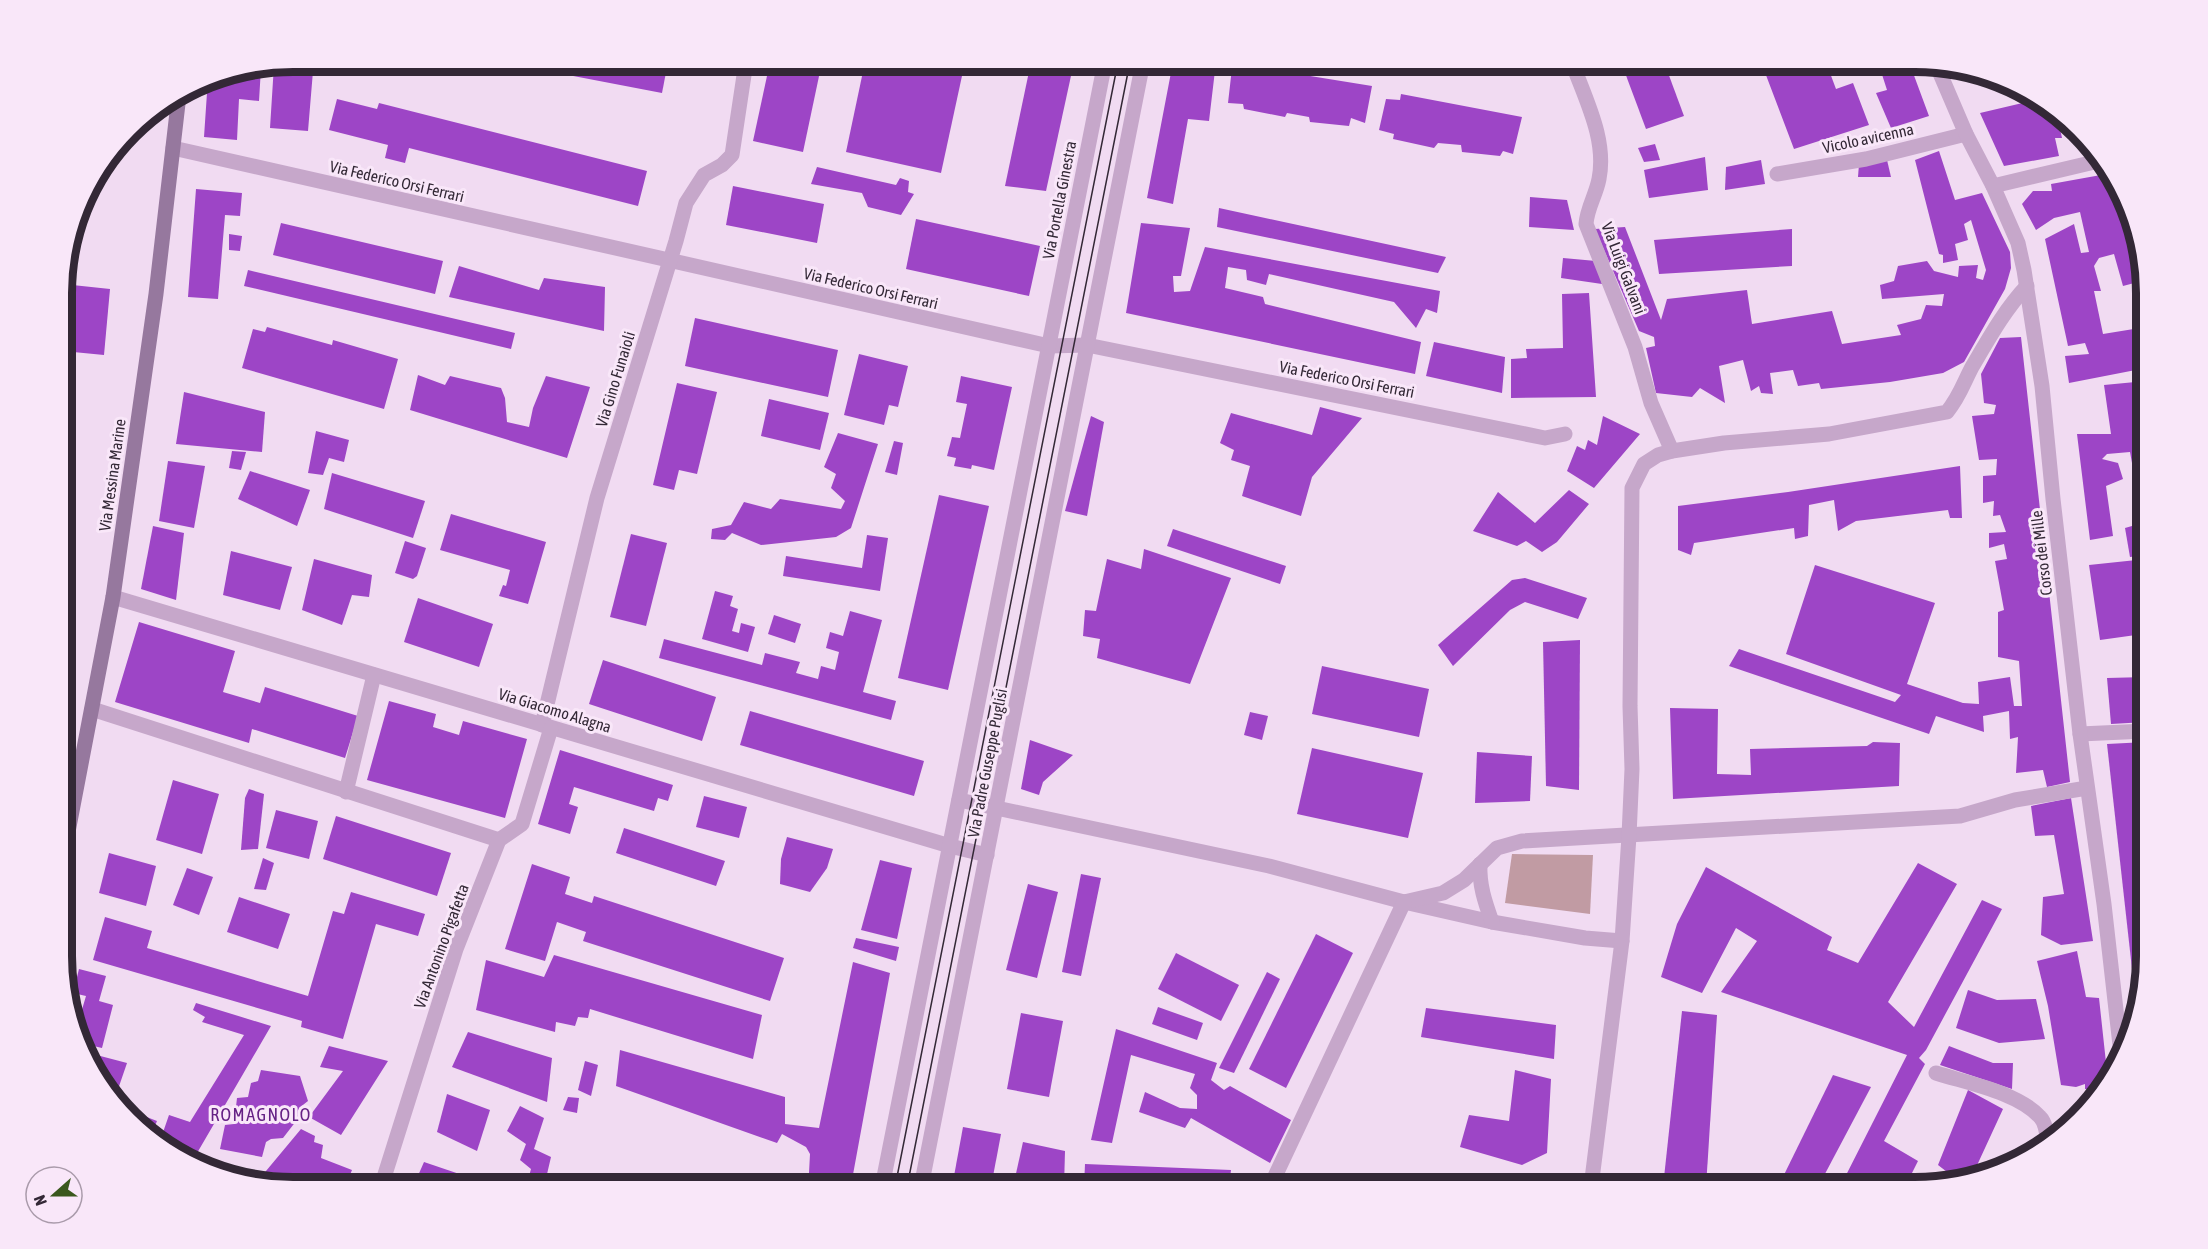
<svg xmlns="http://www.w3.org/2000/svg" width="2208" height="1249" viewBox="0 0 2208 1249" font-family="'Asap Condensed',sans-serif">
	<rect width="100%" height="100%" fill="#f1dbf2"/>
	<!-- green -->
	<polygon fill="#c19ba3" points="1512,854 1593,855 1590,914 1505,903"/>
	<!-- building -->
	<g fill="#9d45c6">
		<polygon points="293,62 305,62 304,71 313,71 308,131 270,128 274,65"/>
		<polygon points="500,62 668,62 662,93"/>
		<polygon points="770,62 822,62 803,152 753,141"/>
		<polygon points="865,62 965,62 941,173 846,152"/>
		<polygon points="1031,62 1074,62 1046,191 1005,186"/>
		<polygon points="1173,62 1216,62 1209,121 1188,119 1173,204 1147,198"/>
		<polygon points="1516,62 1546,62 1549,70 1519,76"/>
		<polygon points="1621,62 1664,62 1684,116 1646,129"/>
		<polygon points="1761,62 1845,62 1847,66 1830,73 1836,89 1853,83 1869,125 1794,149"/>
		<polygon points="1878,62 1909,62 1929,116 1891,128 1876,93 1887,90"/>
		<polygon points="1249,66 1372,86 1365,123 1351,118 1349,126 1310,122 1309,117 1287,113 1285,117 1244,109 1243,104 1228,103 1232,68 1248,70"/>
		<polygon points="261,68 259,101 239,99 237,140 204,137 208,78"/>
		<polygon points="1401,94 1522,117 1513,154 1503,151 1500,156 1462,152 1461,145 1438,143 1434,148 1393,139 1394,134 1379,130 1386,99 1400,100"/>
		<polygon points="2033,95 2058,119 2062,138 2055,138 2059,156 2004,166 1980,113 2031,101"/>
		<polygon points="337,99 377,109 379,103 647,171 638,206 409,148 405,163 385,158 388,145 329,130"/>
		<polygon points="1655,144 1660,160 1644,162 1638,148"/>
		<polygon points="1939,151 1955,200 1982,193 2010,252 2011,268 2005,289 1964,362 1943,373 1890,382 1821,389 1819,383 1798,386 1793,370 1770,373 1773,394 1761,393 1759,386 1751,391 1743,360 1719,366 1725,403 1700,388 1692,397 1656,393 1646,348 1655,346 1654,337 1639,331 1595,229 1625,227 1661,320 1667,299 1747,290 1752,324 1832,311 1842,344 1901,335 1897,325 1921,319 1926,305 1942,306 1944,294 1882,299 1880,285 1894,281 1898,266 1927,261 1934,271 1958,277 1959,266 1978,265 1976,278 1983,280 1986,270 1971,220 1964,224 1968,240 1955,244 1958,260 1943,263 1943,255 1939,254 1915,160"/>
		<polygon points="1705,157 1708,190 1649,198 1644,170"/>
		<polygon points="1761,160 1765,184 1725,190 1726,167"/>
		<polygon points="1887,160 1891,177 1858,177 1859,164"/>
		<polygon points="817,167 896,185 900,178 909,181 908,192 914,194 901,215 868,207 862,193 811,184"/>
		<polygon points="2112,173 2126,203 2142,281 2123,286 2114,254 2099,258 2094,266 2101,291 2094,291 2103,334 2146,327 2146,368 2069,383 2065,356 2089,354 2085,343 2068,346 2045,239 2074,224 2081,253 2089,252 2080,212 2054,218 2036,230 2022,204 2033,191 2052,191 2051,184"/>
		<polygon points="733,186 824,204 817,243 726,225"/>
		<polygon points="196,189 242,193 240,216 225,215 218,299 188,297"/>
		<polygon points="1530,197 1567,200 1574,230 1529,227"/>
		<polygon points="1219,208 1446,257 1438,273 1217,227"/>
		<polygon points="916,219 1040,246 1029,296 906,269"/>
		<polygon points="281,223 443,261 435,294 273,255"/>
		<polygon points="1141,223 1190,228 1181,276 1173,276 1174,292 1190,291 1205,247 1440,291 1437,313 1426,309 1416,328 1394,302 1269,274 1266,285 1247,280 1246,270 1228,267 1225,288 1263,297 1265,304 1421,342 1415,374 1126,313"/>
		<polygon points="1792,229 1792,266 1659,274 1654,240"/>
		<polygon points="229,234 242,236 240,251 229,250"/>
		<polygon points="1563,258 1596,261 1602,284 1561,278"/>
		<polygon points="459,266 539,290 544,278 605,287 604,331 449,297"/>
		<polygon points="248,270 515,333 511,349 244,286"/>
		<polygon points="63,284 110,289 104,355 63,351"/>
		<polygon points="1589,293 1596,397 1511,398 1511,359 1527,358 1526,349 1563,348 1562,294"/>
		<polygon points="695,318 838,350 828,397 685,366"/>
		<polygon points="267,327 332,345 333,340 398,359 384,409 242,368 253,329 265,332"/>
		<polygon points="2021,337 2070,782 2047,787 2043,770 2016,773 2018,737 2010,739 2009,711 1983,716 1984,732 1936,716 1929,734 1729,666 1739,649 1895,702 1901,695 1786,654 1815,565 1935,603 1907,684 1963,703 1979,704 1978,682 2010,677 2014,706 2022,706 2019,661 1998,657 1998,612 2004,610 1995,561 2007,559 2004,544 1989,548 1989,533 2006,532 2000,515 1993,516 1994,501 1983,503 1983,476 1996,475 1997,459 1979,460 1972,416 1994,414 1996,405 1984,403 1981,374 2000,338"/>
		<polygon points="1434,342 1505,357 1502,393 1426,376"/>
		<polygon points="859,354 908,366 898,407 889,405 884,425 844,415"/>
		<polygon points="418,375 445,385 450,376 501,388 505,398 507,422 529,427 533,408 546,376 590,387 567,458 410,410"/>
		<polygon points="961,376 1012,387 994,470 972,465 971,469 954,466 956,458 947,456 952,437 960,438 967,404 956,402"/>
		<polygon points="2146,381 2146,461 2132,463 2130,452 2107,454 2102,459 2118,463 2123,479 2106,486 2113,536 2090,540 2077,434 2111,434 2104,385"/>
		<polygon points="677,383 717,392 697,474 679,470 674,490 653,485"/>
		<polygon points="184,392 265,412 262,452 176,444"/>
		<polygon points="769,399 829,413 820,450 761,436"/>
		<polygon points="1320,407 1362,418 1312,477 1301,516 1242,496 1250,466 1231,460 1234,450 1220,443 1231,413 1312,435"/>
		<polygon points="1091,416 1104,422 1087,516 1065,511"/>
		<polygon points="1603,416 1640,434 1594,488 1567,471 1577,446 1585,450 1588,440 1597,445"/>
		<polygon points="316,431 349,440 344,462 329,458 323,475 308,473"/>
		<polygon points="838,433 878,444 851,528 836,537 761,545 732,533 725,540 711,539 712,529 731,525 744,502 771,509 780,499 841,509 845,501 831,488 836,474 824,467"/>
		<polygon points="894,441 903,443 897,475 885,472"/>
		<polygon points="232,451 246,452 241,470 229,468"/>
		<polygon points="168,461 205,466 194,528 159,521"/>
		<polygon points="1960,466 1962,518 1950,518 1948,510 1856,521 1838,531 1834,500 1809,505 1808,536 1795,539 1794,528 1694,543 1691,555 1678,550 1678,506 1788,492"/>
		<polygon points="250,471 310,490 297,526 238,499"/>
		<polygon points="332,473 425,501 413,538 324,509"/>
		<polygon points="1569,490 1589,504 1557,542 1542,552 1526,541 1517,546 1473,531 1498,492 1535,523"/>
		<polygon points="939,495 989,506 948,690 898,678"/>
		<polygon points="451,514 546,542 528,604 499,596 503,585 506,586 510,570 440,550"/>
		<polygon points="2146,522 2146,555 2130,557 2125,528"/>
		<polygon points="153,526 184,533 176,600 141,589"/>
		<polygon points="1173,529 1286,566 1280,584 1167,546"/>
		<polygon points="631,534 667,543 646,626 610,617"/>
		<polygon points="867,535 888,538 880,591 783,576 786,556 862,568"/>
		<polygon points="405,541 426,548 417,576 413,579 395,573"/>
		<polygon points="1144,549 1231,578 1190,684 1097,658 1100,639 1083,636 1085,610 1096,611 1107,559 1141,569"/>
		<polygon points="231,551 292,567 280,610 223,595"/>
		<polygon points="314,559 372,575 369,597 352,595 342,625 302,610"/>
		<polygon points="2146,559 2146,646 2143,647 2143,634 2100,640 2089,565"/>
		<polygon points="1525,578 1587,598 1578,619 1525,602 1510,610 1453,666 1438,645 1512,580"/>
		<polygon points="715,591 733,596 730,606 738,609 732,631 739,633 741,623 755,627 748,652 702,639"/>
		<polygon points="418,598 493,624 479,667 404,642"/>
		<polygon points="850,611 882,620 863,692 896,701 891,720 659,658 664,639 762,665 765,653 800,662 796,673 818,679 821,666 835,670 839,652 826,648 830,632 843,636"/>
		<polygon points="774,615 801,624 795,643 768,634"/>
		<polygon points="139,622 235,651 223,692 260,703 265,687 358,716 345,758 252,729 249,743 115,702"/>
		<polygon points="1580,640 1579,790 1546,786 1543,642"/>
		<polygon points="603,660 716,697 702,741 589,704"/>
		<polygon points="1322,666 1429,689 1419,737 1312,714"/>
		<polygon points="2146,677 2146,722 2111,724 2107,678"/>
		<polygon points="389,701 436,714 433,727 459,735 463,721 527,739 505,818 367,780"/>
		<polygon points="1670,708 1718,709 1717,774 1751,775 1750,749 1867,746 1873,742 1900,743 1899,786 1673,799"/>
		<polygon points="750,711 924,761 914,796 740,745"/>
		<polygon points="1250,712 1268,716 1262,740 1244,735"/>
		<polygon points="1030,740 1073,755 1043,782 1039,795 1021,789"/>
		<polygon points="2146,742 2146,971 2136,1005 2107,744"/>
		<polygon points="1312,748 1423,773 1408,838 1297,814"/>
		<polygon points="560,750 673,785 668,801 658,798 654,811 574,787 569,804 578,807 570,834 538,824"/>
		<polygon points="1477,752 1532,756 1530,801 1475,803"/>
		<polygon points="173,780 219,794 202,854 156,840"/>
		<polygon points="249,789 264,794 258,849 241,850 245,798"/>
		<polygon points="704,796 747,807 739,838 696,827"/>
		<polygon points="2071,798 2093,941 2061,945 2041,935 2043,897 2064,894 2054,835 2035,836 2031,806"/>
		<polygon points="276,810 318,821 309,859 266,848"/>
		<polygon points="336,816 451,853 437,896 323,859"/>
		<polygon points="624,828 725,861 716,886 616,853"/>
		<polygon points="787,837 833,849 827,868 810,892 780,884 781,859"/>
		<polygon points="109,853 156,866 146,906 99,893"/>
		<polygon points="263,858 274,863 266,890 254,889"/>
		<polygon points="880,860 912,868 897,939 861,930"/>
		<polygon points="1918,863 1957,884 1888,1002 1914,1027 1982,900 2002,909 1926,1050 1919,1058 1925,1064 1884,1141 1918,1161 1905,1187 1840,1187 1907,1055 1721,992 1757,941 1736,928 1702,993 1661,977 1677,924 1706,867 1832,937 1827,950 1858,963"/>
		<polygon points="532,864 570,877 565,894 592,903 594,896 784,958 770,1001 583,941 586,932 557,922 545,961 505,949"/>
		<polygon points="187,868 213,877 199,915 173,905"/>
		<polygon points="1081,874 1101,878 1081,976 1062,972"/>
		<polygon points="1028,884 1058,892 1037,978 1006,970"/>
		<polygon points="351,892 425,914 418,936 376,924 343,1039 301,1027 302,1021 93,960 105,917 152,931 147,948 308,996 333,911 344,914"/>
		<polygon points="239,897 290,914 278,949 227,932"/>
		<polygon points="1316,934 1353,953 1286,1088 1249,1069"/>
		<polygon points="856,938 899,947 896,961 853,948"/>
		<polygon points="2077,951 2086,997 2099,998 2108,1081 2083,1114 2083,1104 2094,1099 2096,1090 2085,1089 2085,1084 2076,1087 2061,1085 2048,1006 2037,961"/>
		<polygon points="1176,953 1239,985 1221,1021 1158,989"/>
		<polygon points="554,955 762,1015 753,1059 590,1009 588,1018 578,1017 575,1026 556,1022 555,1032 476,1010 486,960 544,977"/>
		<polygon points="853,962 890,973 852,1180 809,1173 810,1154 806,1147 782,1134 777,1143 616,1086 620,1050 785,1097 785,1124 819,1128"/>
		<polygon points="79,969 106,976 99,1001 113,1005 102,1048 85,1044 73,1011 81,1013 86,996 73,993"/>
		<polygon points="1267,972 1280,979 1234,1073 1219,1068"/>
		<polygon points="1968,990 1997,1000 2036,999 2045,1039 1999,1043 1956,1028"/>
		<polygon points="196,1003 271,1026 193,1160 174,1153 160,1141 169,1115 190,1122 244,1035 202,1022 205,1017 193,1010"/>
		<polygon points="1158,1007 1203,1023 1197,1040 1152,1024"/>
		<polygon points="1426,1008 1556,1025 1554,1059 1421,1037"/>
		<polygon points="1682,1011 1717,1015 1706,1187 1663,1187"/>
		<polygon points="1021,1013 1063,1021 1049,1097 1007,1089"/>
		<polygon points="1116,1029 1217,1063 1211,1080 1224,1090 1230,1086 1291,1120 1270,1163 1191,1118 1185,1128 1139,1112 1145,1092 1180,1108 1197,1109 1197,1095 1190,1088 1195,1074 1131,1055 1112,1143 1091,1140"/>
		<polygon points="468,1032 552,1058 547,1102 452,1067"/>
		<polygon points="329,1046 388,1061 341,1135 309,1117 343,1071 320,1067"/>
		<polygon points="1949,1046 1993,1063 2013,1063 2012,1089 1940,1065"/>
		<polygon points="89,1053 127,1063 115,1098 101,1085"/>
		<polygon points="585,1061 598,1065 591,1096 578,1090"/>
		<polygon points="261,1070 300,1076 308,1101 299,1108 300,1116 283,1138 271,1139 266,1142 262,1157 220,1149 225,1125 234,1124 237,1098 248,1097 251,1083 258,1081"/>
		<polygon points="1515,1070 1551,1079 1547,1153 1522,1165 1460,1147 1469,1115 1509,1121"/>
		<polygon points="1833,1075 1871,1087 1818,1187 1778,1187"/>
		<polygon points="1968,1090 2003,1109 1973,1174 1938,1185 1951,1175 1938,1165"/>
		<polygon points="447,1094 490,1110 477,1151 437,1132"/>
		<polygon points="568,1097 579,1098 577,1113 563,1110"/>
		<polygon points="520,1106 544,1118 534,1149 551,1157 544,1187 526,1187 531,1169 520,1160 526,1144 507,1131"/>
		<polygon points="126,1109 157,1121 152,1133 132,1114"/>
		<polygon points="2080,1118 2079,1119 2057,1136 2056,1124"/>
		<polygon points="963,1127 1001,1134 991,1187 952,1187"/>
		<polygon points="301,1129 315,1136 314,1142 323,1145 321,1158 352,1170 345,1187 296,1187 261,1177"/>
		<polygon points="1023,1142 1065,1151 1064,1187 1013,1187"/>
		<polygon points="424,1162 483,1182 481,1187 413,1187"/>
		<polygon points="1085,1164 1231,1170 1229,1187 1084,1187"/>
	</g>
	<g fill="none" stroke-linecap="round" stroke-linejoin="round">
		<!-- minor -->
		<g stroke="#c6a7ca" stroke-width="15">
			<path d="M1572,62C1585,99 1607,139 1599,179C1596,195 1587,208 1586,224L1635,347L1651,403L1672,451"/>
			<polyline points="173,148 1049,346 1087,345 1545,438 1565,434"/>
			<polyline points="1777,174 1866,159 1966,134"/>
			<polyline points="113,597 950,846 987,855"/>
			<polyline points="92,709 499,840"/>
			<polyline points="542,725 597,498 676,241 686,203 704,175 722,165 732,155 746,62"/>
			<polyline points="2080,734 2146,731"/>
			<polyline points="346,792 374,675"/>
			<polyline points="959,800 1269,866 1404,902 1492,922 1585,938 1622,941"/>
			<path d="M1480,864C1479,885 1485,902 1492,922"/>
			<polyline points="1404,902 1443,893 1464,880 1497,848 1522,841 1960,816 2015,800 2087,788"/>
			<path d="M1936,1073C1967,1083 2017,1092 2040,1117C2046,1123 2047,1135 2048,1143"/>
			<polyline points="224,1176 239,1180"/>
			<polyline points="381,1187 456,949 499,840 522,824 551,728"/>
			<polyline points="882,1187 1105,62"/>
			<polyline points="921,1187 1143,62"/>
			<polyline points="1270,1187 1404,902"/>
			<path d="M1591,1187L1622,941L1629,836L1632,769L1630,706L1632,488L1644,464L1658,455L1672,451L1724,443L1829,434L1947,412C1960,396 1963,384 1972,367C1988,340 2005,309 2027,286"/>
		</g>
		<!-- tertiary -->
		<g stroke="#c6a7ca" stroke-width="15">
			<polyline points="1936,64 1966,134 1993,186 2018,243 2024,270 2042,386 2053,499 2080,734 2104,904 2121,1054"/>
			<polyline points="1993,186 2103,160"/>
		</g>
		<!-- secondary -->
		<polyline stroke="#96789e" stroke-width="15" points="63,858 113,597 156,294 179,95"/>
		<!-- tram -->
		<g stroke="#332836" stroke-width="1.5">
			<polyline points="895,1187 1118,62"/>
			<polyline points="907,1187 1130,62"/>
		</g>
	</g>
	<g text-anchor="middle" stroke-width="6" stroke-linejoin="round" paint-order="stroke">
		<!-- street labels -->
		<g font-size="16" fill="#332836" stroke="#f9e7f9">
			<text transform="translate(1868 138) rotate(-12)" y="6">Vicolo avicenna</text>
			<text transform="translate(397 181) rotate(13)" y="6">Via Federico Orsi Ferrari</text>
			<text transform="translate(1059 200) rotate(-79)" y="6">Via Portella Ginestra</text>
			<text transform="translate(1624 268) rotate(69)" y="6">Via Luigi Galvani</text>
			<text transform="translate(871 288) rotate(13)" y="6">Via Federico Orsi Ferrari</text>
			<text transform="translate(615 379) rotate(-73)" y="6">Via Gino Funaioli</text>
			<text transform="translate(1347 379) rotate(11)" y="6">Via Federico Orsi Ferrari</text>
			<text transform="translate(112 475) rotate(-82)" y="6">Via Messina Marine</text>
			<text transform="translate(2041 553) rotate(-97)" y="6">Corso dei Mille</text>
			<text transform="translate(555 710) rotate(17)" y="6">Via Giacomo Alagna</text>
			<text transform="translate(987 763) rotate(-79)" y="6">Via Padre Guseppe Puglisi</text>
			<text transform="translate(441 946) rotate(-70)" y="6">Via Antonino Pigafetta</text>
		</g>
		<!-- neighbourhood labels -->
		<g font-size="18" letter-spacing="1.5" fill="#652185" stroke="#f9e7f9">
			<text x="261" y="1121">ROMAGNOLO</text>
		</g>
	</g>
	<!-- crop -->
	<path d="M0 0H2208V1249H0ZM293 72H1915A221 221 0 0 1 2136 293V956A221 221 0 0 1 1915 1177H293A221 221 0 0 1 72 956V293A221 221 0 0 1 293 72Z" fill="#f9e7f9" fill-rule="evenodd"/>
	<path fill="none" stroke="#332836" stroke-width="8" d="M293 72H1915A221 221 0 0 1 2136 293V956A221 221 0 0 1 1915 1177H293A221 221 0 0 1 72 956V293A221 221 0 0 1 293 72Z"/>
	<!-- north arrow -->
	<g transform="translate(54 1195) rotate(249)"><circle r="28" fill="#f9e7f9" stroke="#aa9bab" stroke-width="1.5"/>
	<path d="M0-4.5L10 22L0 15L-10 22Z" fill="#3a581d"/>
	<text y="-9" font-size="16" font-weight="bold" text-anchor="middle" fill="#332836">N</text>
	</g>
</svg>
